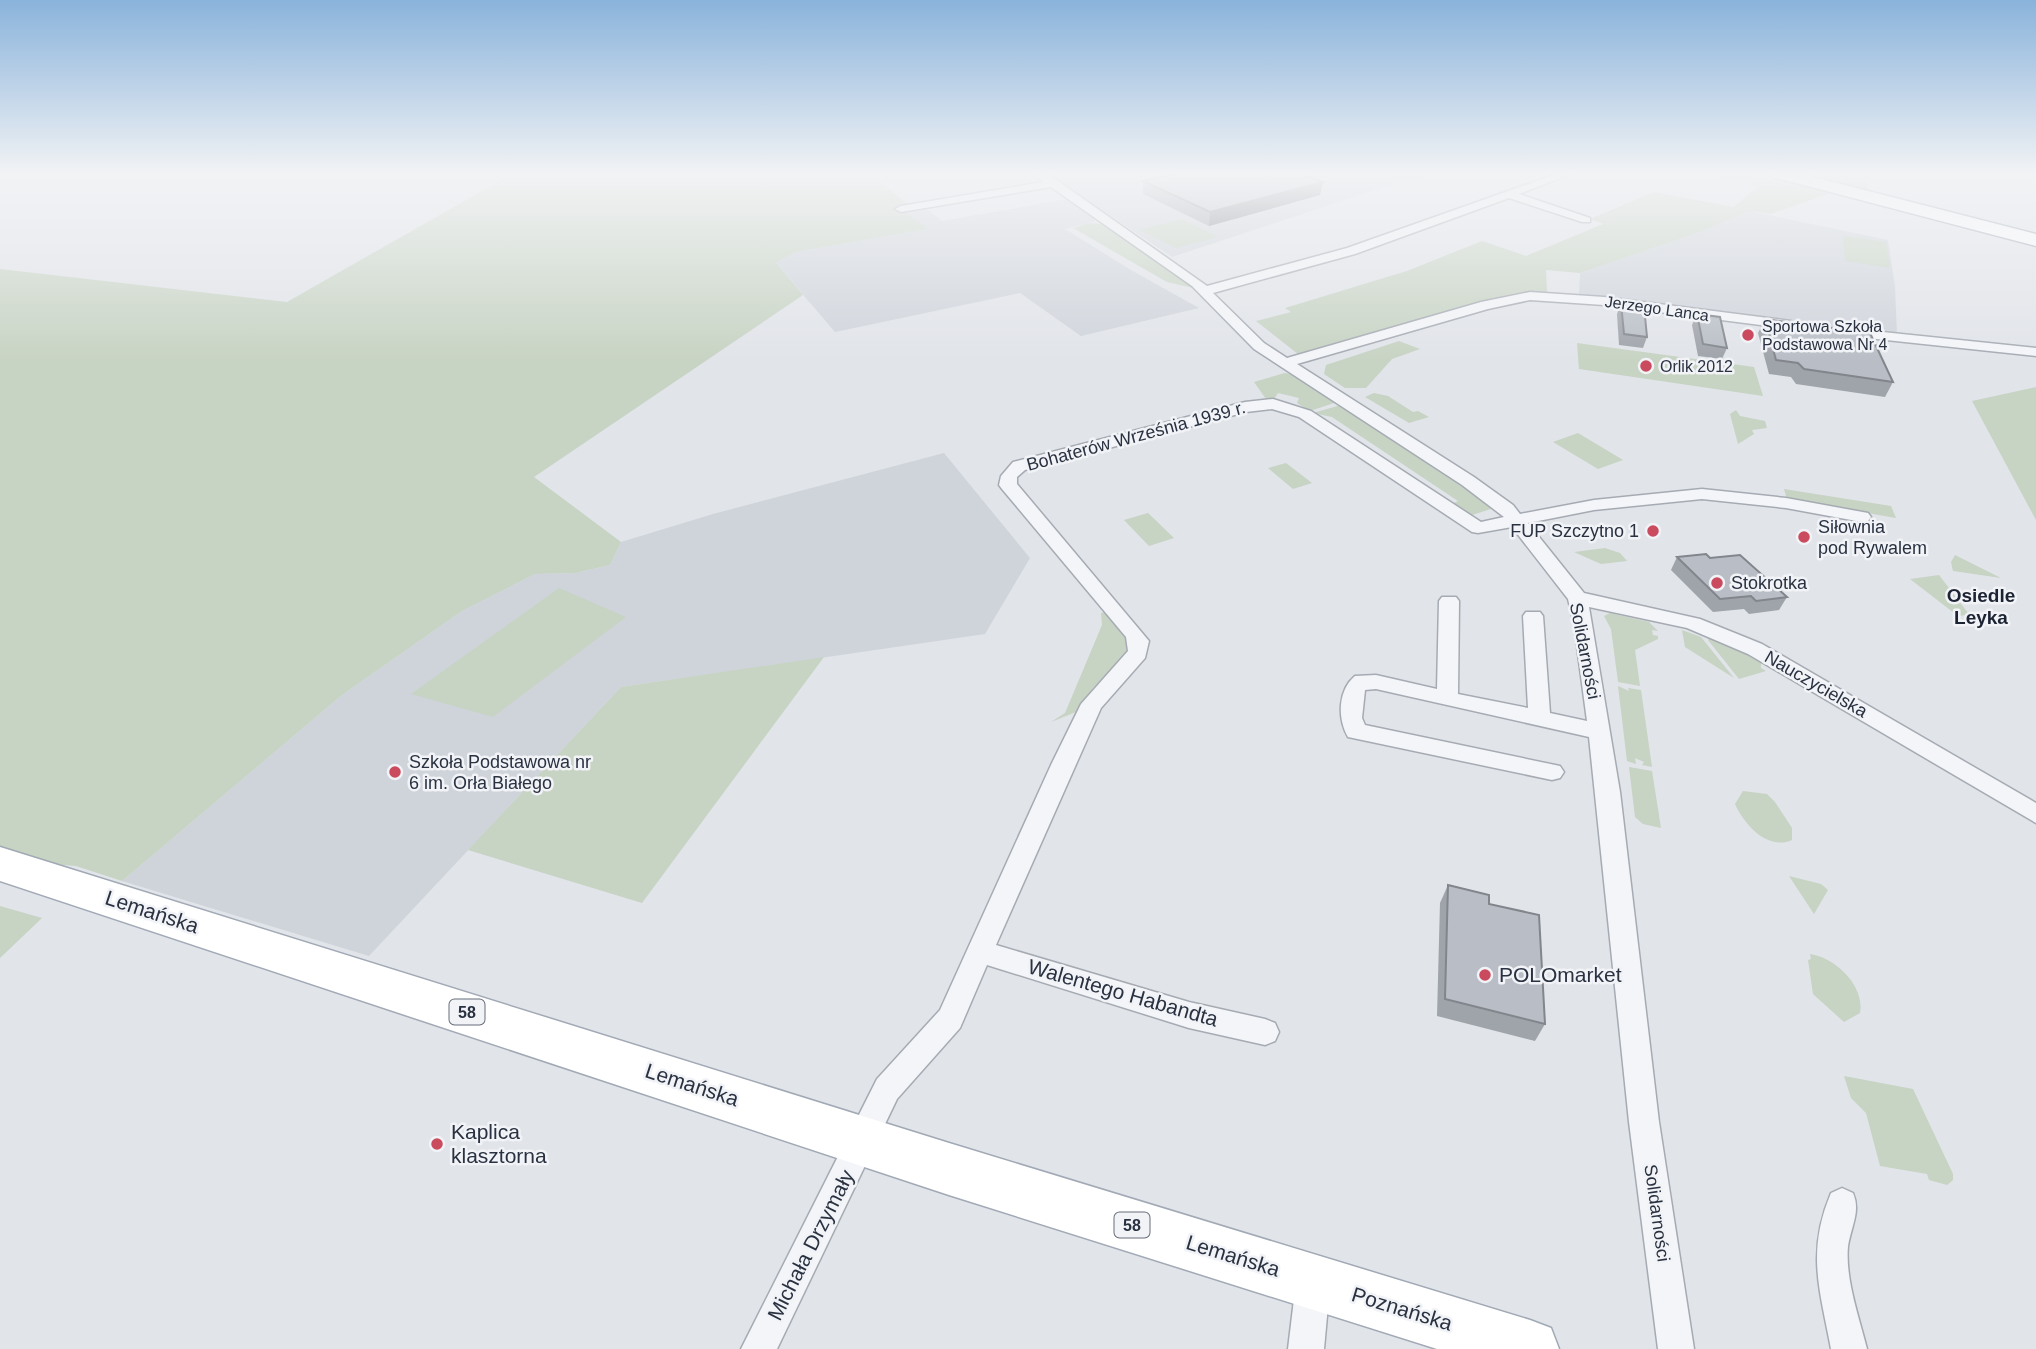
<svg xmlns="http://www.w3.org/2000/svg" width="2036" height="1349" viewBox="0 0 2036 1349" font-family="Arial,sans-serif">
	<rect width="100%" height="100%" fill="#e1e4e9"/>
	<!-- built -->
	<g fill="#cfd4db">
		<polygon points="1047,173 1437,173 1381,188 1172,257"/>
		<polygon points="1068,199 1096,221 1065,229 1131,270 1199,308 1081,336 1020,293 835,332 776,263 795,252 926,229 899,207 921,204 942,221"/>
		<polygon points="1749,211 1888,240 1895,287 1897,335 1579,295 1580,273 1703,231"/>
		<polygon points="944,453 1030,558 985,634 621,687 369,956 122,881 342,695 462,611 535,574 576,573 610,565 621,542 713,514"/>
	</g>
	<!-- green -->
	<g fill="#c7d3c3">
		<polygon points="498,173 871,173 909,206 900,208 927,229 795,252 776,263 803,295 534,477 621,542 610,565 576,573 535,574 462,611 342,695 122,881 76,866 39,863 0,850 0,269 287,302 510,175"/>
		<polygon points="1707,173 1767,173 1836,191 1771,214 1749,211 1703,231 1580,273 1546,270 1547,293 1517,293 1298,354 1256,321 1291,312 1285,308 1407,271 1482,241 1526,256 1603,224 1590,219 1654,192 1733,207 1758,187"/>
		<polygon points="1799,173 1868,173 1869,191"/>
		<polygon points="1182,219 1218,237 1176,248 1140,230"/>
		<polygon points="1089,223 1103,224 1193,288 1167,282 1073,228"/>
		<polygon points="1843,236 1886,242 1890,268 1845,261"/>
		<polygon points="1399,341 1420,349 1392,359 1366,388 1345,388 1324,374 1326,365"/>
		<polygon points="1577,343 1754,367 1763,396 1579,369"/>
		<polygon points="1285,373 1295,375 1337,402 1310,411 1297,403 1299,398 1278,393 1274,399 1266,399 1254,382"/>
		<polygon points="2036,387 2036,520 1972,401"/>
		<polygon points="1374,393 1388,396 1413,412 1418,411 1429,417 1409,423 1365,397"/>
		<polygon points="1341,405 1494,508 1469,516 1454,503 1458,501 1332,417 1313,413"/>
		<polygon points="1736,410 1740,416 1765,421 1767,428 1752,430 1754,434 1738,444 1730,414"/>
		<polygon points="1578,433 1623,460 1598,469 1553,442"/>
		<polygon points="1286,463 1312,483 1293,489 1268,468"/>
		<polygon points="1784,489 1891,506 1896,518 1787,499"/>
		<polygon points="1148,513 1174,538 1149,546 1124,520"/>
		<polygon points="1605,548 1620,553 1627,561 1601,564 1574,552"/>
		<polygon points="1955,555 2001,578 1953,571 1951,562"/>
		<polygon points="1939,575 1968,613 1967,615 1958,616 1910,579"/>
		<polygon points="559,588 626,617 493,717 411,694"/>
		<polygon points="1106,612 1126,638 1127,653 1093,688 1076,712 1051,722 1065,713 1102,625 1101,613"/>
		<polygon points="1610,613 1649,622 1658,631 1652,630 1653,635 1658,636 1658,639 1635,650 1640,686 1618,682 1611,629 1604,616"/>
		<polygon points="1682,630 1701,637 1734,678 1685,647"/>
		<polygon points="1710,637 1761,661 1761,668 1766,671 1739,679 1708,640"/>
		<polygon points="824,657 642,903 468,850 621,687"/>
		<polygon points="1618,686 1629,691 1628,688 1641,690 1652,767 1642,765 1644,762 1635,758 1636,764 1627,761"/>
		<polygon points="1629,767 1652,771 1661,828 1643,824 1635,817"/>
		<path d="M1743,791L1767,794L1775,802L1792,828V840C1767,851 1744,824 1735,804Z"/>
		<polygon points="1789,876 1821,884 1828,890 1814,914"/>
		<polygon points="0,906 42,918 0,958"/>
		<path d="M1810,954C1836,958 1865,986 1860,1013L1844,1022L1813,994L1808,960L1811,959Z"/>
		<polygon points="1844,1076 1913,1089 1953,1174 1953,1180 1947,1185 1929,1180 1927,1174 1880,1166 1866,1113 1851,1098"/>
	</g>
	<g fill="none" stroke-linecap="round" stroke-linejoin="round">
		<!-- street casing -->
		<g stroke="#a6abb3" stroke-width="3">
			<g id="street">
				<path d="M1033,173H1045L1058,181L1207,286L1347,248L1559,173H1573L1519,194L1590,218V222H1582L1509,198L1355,254L1213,293L1264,343L1287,358L1481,302L1530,292L1604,297L1791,321L1798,325L1791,329L1604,305L1530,300L1488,309L1297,364L1474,477L1513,505L1520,514L1594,500L1702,489L1786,498L1868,513L1871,517L1868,521L1862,522L1786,508L1702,499L1594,510L1528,523L1584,593L1700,619L1762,644L2036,803V823L1748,654L1687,628L1589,607L1620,792L1659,1122L1694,1349H1658L1629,1122L1589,737L1376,689L1365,690L1362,718L1365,725L1560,766L1564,772L1560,778L1552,780L1348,737C1337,718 1338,690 1355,676L1376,675L1437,689L1439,601L1442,597H1456L1459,601L1458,694L1528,708L1523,616L1526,612H1540L1543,616L1550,713L1587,721L1574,624L1568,599L1512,527L1478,533L1472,532L1299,417L1272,409L1246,412L1025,470L1017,477V484L1149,641L1145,658L1101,708L996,945L1189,1002L1265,1019L1275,1023L1279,1032L1275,1041L1265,1045L1189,1028L987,965L960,1028L897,1099L777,1349H741L877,1079L940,1010L1051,765L1081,704L1128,651L1126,637L1002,489L999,485L1001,476L1013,462L1245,402L1273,399L1311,411L1481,522L1504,517L1462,485L1254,349L1192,286L1051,187L901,212L895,209L901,206L1043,182Z"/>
				<polygon points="1844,328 2036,348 2036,356 1839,335 1839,329"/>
				<path d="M1842,1188L1853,1193C1861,1211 1851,1227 1848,1246C1845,1279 1859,1317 1867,1349H1831C1820,1290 1806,1252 1831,1193Z"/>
				<polygon points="1313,1266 1325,1271 1330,1283 1324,1349 1288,1349 1296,1283 1301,1271"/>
			</g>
		</g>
		<!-- primary casing -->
		<g stroke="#a1a9b5" stroke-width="3">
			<g id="primary">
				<polygon points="1770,173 1798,173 2036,234 2036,246 1773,177"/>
				<polygon points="0,847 949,1143 1530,1320 1551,1328 1559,1349 1437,1349 949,1195 0,881"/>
			</g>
		</g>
		<!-- street -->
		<use href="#street" fill="#f4f5f8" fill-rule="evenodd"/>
		<!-- primary -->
		<use href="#primary" fill="#fff" fill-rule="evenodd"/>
	</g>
	<!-- wall -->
	<g fill="#9fa3aa">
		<polygon points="1143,181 1320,195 1209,226 1143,194"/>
		<polygon points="1621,303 1647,337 1643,348 1619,345 1617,314"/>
		<polygon points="1697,314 1727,348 1722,359 1698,356 1692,325"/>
		<polygon points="1765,319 1893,382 1885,397 1796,384 1791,377 1769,374 1758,333"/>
		<polygon points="1677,557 1710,558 1787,597 1779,610 1749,614 1744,609 1713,612 1671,570"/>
		<polygon points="1448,885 1489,904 1545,1024 1535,1041 1437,1016 1440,903"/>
	</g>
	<!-- shaded-wall -->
	<polygon fill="#82858b" points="1323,182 1320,195 1209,226 1210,212"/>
	<!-- building -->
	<g fill="#b9bec6" stroke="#82858b" stroke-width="2">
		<polygon points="1178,173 1299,173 1323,182 1210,212 1143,181"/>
		<polygon points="1621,303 1644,306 1647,337 1624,334"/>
		<polygon points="1697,314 1720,317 1727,348 1703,344"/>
		<polygon points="1765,319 1870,333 1893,382 1804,369 1798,363 1776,360"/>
		<polygon points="1706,554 1710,558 1740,555 1787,597 1756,601 1751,596 1720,599 1677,557"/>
		<polygon points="1448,885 1489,895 1489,904 1539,915 1545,1024 1445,999"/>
	</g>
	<!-- sky -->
	<linearGradient id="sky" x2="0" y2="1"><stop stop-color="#8ab3db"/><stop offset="0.48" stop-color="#f2f3f5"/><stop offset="1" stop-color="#f2f3f5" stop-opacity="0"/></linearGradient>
	<rect width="2036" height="362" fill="url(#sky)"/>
	<!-- markers -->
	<g fill="#ca4b5e" stroke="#f1f3f7" stroke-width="2.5">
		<circle cx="1748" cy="335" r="7"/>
		<circle cx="1646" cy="366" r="7"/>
		<circle cx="1653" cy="531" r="7"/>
		<circle cx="1804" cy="537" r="7"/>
		<circle cx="1717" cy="583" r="7"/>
		<circle cx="395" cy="772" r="7"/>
		<circle cx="1485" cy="975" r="7"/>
		<circle cx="437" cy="1144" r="7"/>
	</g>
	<g text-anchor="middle" stroke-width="5" stroke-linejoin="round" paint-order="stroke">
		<!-- far-street labels -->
		<g font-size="16" fill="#2a3241" stroke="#f1f3f7">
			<text transform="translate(1657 308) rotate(8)" y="6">Jerzego Lanca</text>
		</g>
		<!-- far-poi labels -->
		<g font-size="16" fill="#2a3241" stroke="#f1f3f7" text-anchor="start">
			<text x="1762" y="332">Sportowa Szkoła<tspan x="1762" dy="18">Podstawowa Nr 4</tspan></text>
			<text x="1660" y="372">Orlik 2012</text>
		</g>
		<!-- shield labels -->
		<g fill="#f1f3f7" stroke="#666c78" stroke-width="2">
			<rect x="449.5" y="999.5" width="35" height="25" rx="5"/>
			<rect x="1114.5" y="1212.5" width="35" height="25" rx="5"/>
		</g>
		<g font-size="16" font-weight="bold" fill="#2a3241">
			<text x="467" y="1018">58</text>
			<text x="1132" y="1231">58</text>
		</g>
		<!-- street labels -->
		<g font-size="18" fill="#2a3241" stroke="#f1f3f7">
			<text transform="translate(1136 436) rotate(-15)" y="6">Bohaterów Września 1939 r.</text>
			<text transform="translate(1585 651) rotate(79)" y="6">Solidarności</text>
			<text transform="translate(1816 684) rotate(30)" y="6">Nauczycielska</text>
			<text transform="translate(1657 1213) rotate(82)" y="6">Solidarności</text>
		</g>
		<!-- poi labels -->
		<g font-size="18" fill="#2a3241" stroke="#f1f3f7" text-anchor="start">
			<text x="1818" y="533">Siłownia<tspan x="1818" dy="21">pod Rywalem</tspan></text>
			<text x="1639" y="537" text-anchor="end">FUP Szczytno 1</text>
			<text x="1731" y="589">Stokrotka</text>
			<text x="409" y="768">Szkoła Podstawowa nr<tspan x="409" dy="21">6 im. Orła Białego</tspan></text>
		</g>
		<!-- neighbourhood labels -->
		<g font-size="19" font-weight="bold" fill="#1c2332" stroke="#f1f3f7">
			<text x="1981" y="602">Osiedle<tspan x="1981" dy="22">Leyka</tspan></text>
		</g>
		<!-- near-street labels -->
		<g font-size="21" fill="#2a3241" stroke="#f1f3f7">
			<text transform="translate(152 912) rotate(18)" y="7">Lemańska</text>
			<text transform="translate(1123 993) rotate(16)" y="7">Walentego Habandta</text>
			<text transform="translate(692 1085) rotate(18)" y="7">Lemańska</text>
			<text transform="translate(811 1245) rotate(-63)" y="7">Michała Drzymały</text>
			<text transform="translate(1233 1256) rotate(17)" y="7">Lemańska</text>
			<text transform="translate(1402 1309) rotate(17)" y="7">Poznańska</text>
		</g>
		<!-- near-poi labels -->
		<g font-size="21" fill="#2a3241" stroke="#f1f3f7" text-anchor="start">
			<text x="1499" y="982">POLOmarket</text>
			<text x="451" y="1139">Kaplica<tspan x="451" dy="24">klasztorna</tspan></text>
		</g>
	</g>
</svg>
